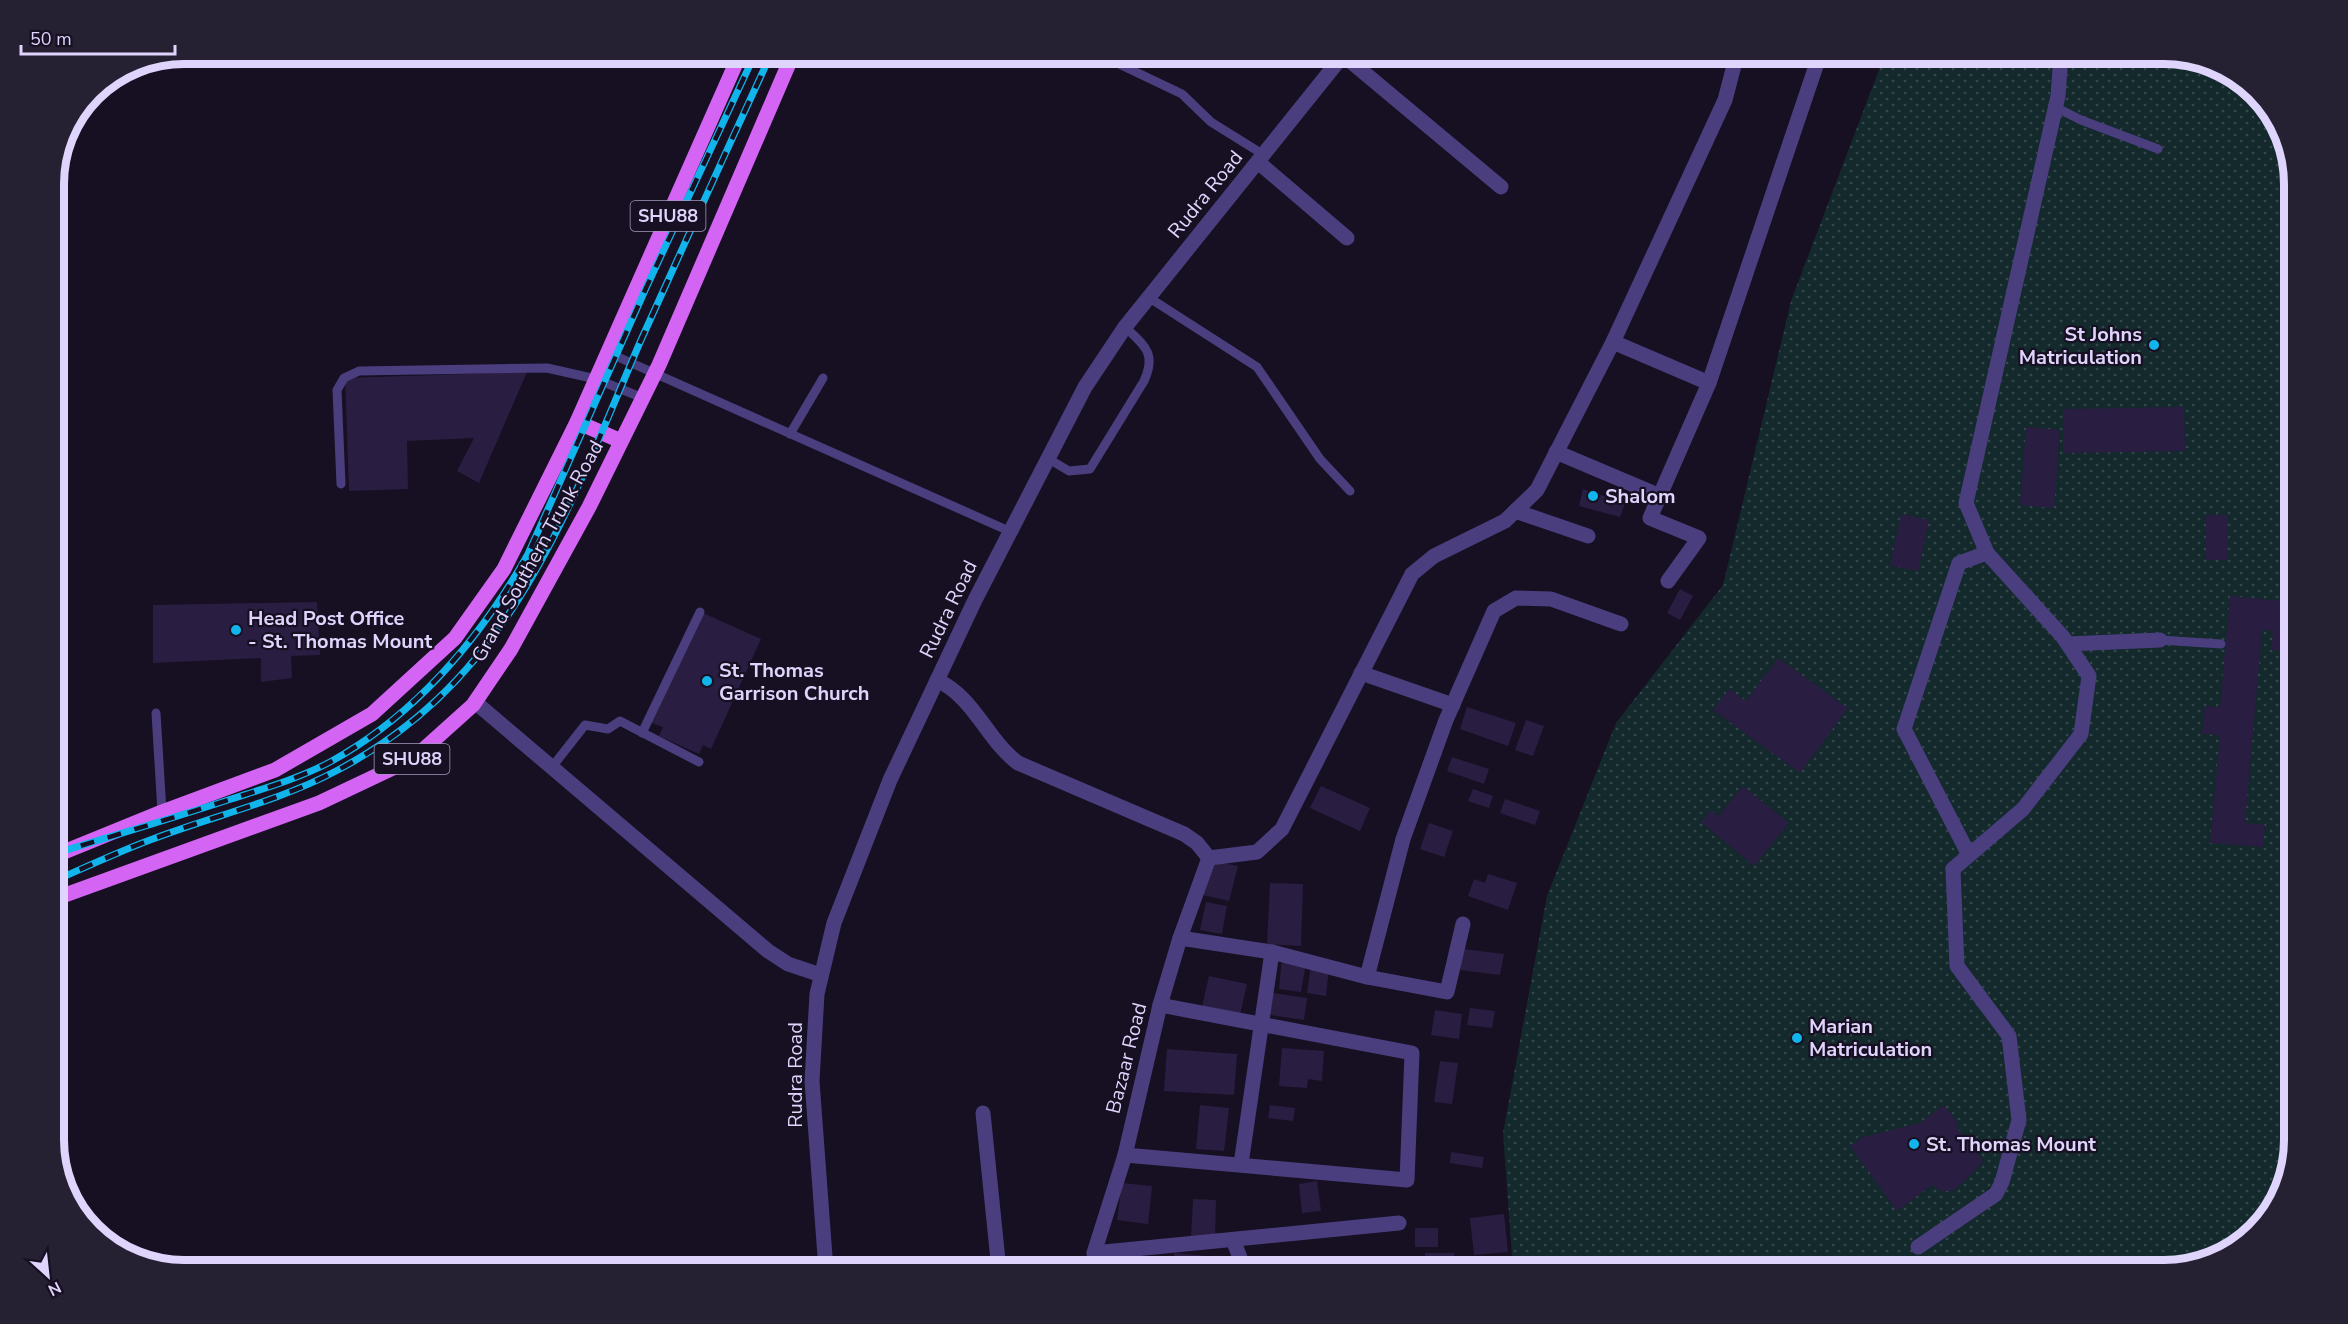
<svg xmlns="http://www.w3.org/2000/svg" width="2348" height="1324" viewBox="0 0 2348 1324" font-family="'Nunito Sans',sans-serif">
	<defs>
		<pattern id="grass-dots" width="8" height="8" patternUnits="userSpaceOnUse" patternTransform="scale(1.5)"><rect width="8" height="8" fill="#13292c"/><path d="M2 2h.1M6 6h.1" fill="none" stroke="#35474c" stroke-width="1.8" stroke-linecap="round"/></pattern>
	</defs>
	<rect width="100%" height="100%" fill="#161022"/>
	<!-- grass -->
	<polygon fill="url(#grass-dots)" points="1885,54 2164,54 2229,71 2276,119 2294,176 2294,1140 2277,1205 2229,1252 2164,1270 1513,1270 1503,1133 1547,896 1616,723 1723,585 1791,301"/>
	<!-- building -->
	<g fill="#2a1d42">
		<polygon points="527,372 479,483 457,471 474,438 407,441 408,489 349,491 345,378"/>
		<polygon points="2184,407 2185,451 2063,453 2063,409"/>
		<polygon points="2026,427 2060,430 2054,508 2020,505"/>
		<polygon points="1583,489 1625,503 1620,517 1579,506"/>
		<polygon points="1901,514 1929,520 1918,571 1890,566"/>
		<rect x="2206" y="515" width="22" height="45"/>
		<polygon points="1680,589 1693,596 1680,620 1667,613"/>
		<polygon points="2230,596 2294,602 2294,652 2271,650 2273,631 2262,630 2245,823 2265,825 2263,847 2210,843 2220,735 2202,734 2205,706 2220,707"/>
		<polygon points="317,602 320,655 291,656 292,678 261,682 261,658 153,663 153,605"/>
		<polygon points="703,613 761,639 711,749 703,745 699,754 659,736 663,727 652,723"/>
		<polygon points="1778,658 1848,708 1800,773 1713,710 1729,689 1746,701"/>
		<polygon points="1467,707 1516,723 1508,746 1460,729"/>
		<polygon points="1526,720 1544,726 1533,756 1515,750"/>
		<polygon points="1452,757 1489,769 1484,784 1447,771"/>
		<polygon points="1321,786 1370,808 1360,831 1310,808"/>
		<polygon points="1743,786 1789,823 1754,866 1701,822 1711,810 1718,816"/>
		<polygon points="1473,789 1493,796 1489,808 1468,801"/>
		<polygon points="1505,799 1540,811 1535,825 1500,813"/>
		<polygon points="1429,823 1453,831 1444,857 1420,849"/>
		<polygon points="1210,860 1238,866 1229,901 1203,895"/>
		<polygon points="1488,874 1517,883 1508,910 1468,896 1474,879 1485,883"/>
		<polygon points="1270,883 1303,884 1301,946 1267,944"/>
		<polygon points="1206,902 1227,906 1222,934 1200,930"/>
		<polygon points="1463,949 1504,954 1500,975 1460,970"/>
		<polygon points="1282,958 1306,963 1301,992 1279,989"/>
		<polygon points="1311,964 1329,968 1326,996 1307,993"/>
		<polygon points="1209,976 1247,984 1240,1015 1202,1007"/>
		<polygon points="1273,993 1307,998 1304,1020 1270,1015"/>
		<polygon points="1470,1008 1495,1011 1492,1028 1467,1025"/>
		<polygon points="1435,1010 1462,1014 1459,1039 1431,1035"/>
		<polygon points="1282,1048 1324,1051 1322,1081 1308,1079 1307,1088 1279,1086"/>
		<polygon points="1167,1049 1237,1054 1234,1095 1164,1091"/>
		<polygon points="1440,1061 1458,1063 1452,1104 1434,1102"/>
		<polygon points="1200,1105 1229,1108 1224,1151 1196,1149"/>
		<polygon points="1270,1105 1295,1108 1293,1121 1268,1118"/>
		<polygon points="1944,1105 1958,1124 1956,1126 1983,1161 1965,1181 1952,1191 1940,1191 1932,1185 1897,1211 1850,1146 1863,1137 1920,1123"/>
		<polygon points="1451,1152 1484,1157 1482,1168 1450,1163"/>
		<polygon points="1317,1181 1321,1211 1302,1213 1299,1184"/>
		<polygon points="1122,1183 1152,1186 1148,1224 1117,1220"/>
		<polygon points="1193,1199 1216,1200 1215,1239 1191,1238"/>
		<polygon points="1504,1214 1508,1252 1474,1255 1470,1218"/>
		<rect x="1415" y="1228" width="23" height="19"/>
		<polygon points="1174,1253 1207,1256 1209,1270 1175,1270"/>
		<rect x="1425" y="1253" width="29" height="16"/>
		<polygon points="1387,1257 1389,1270 1348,1270 1347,1261"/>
	</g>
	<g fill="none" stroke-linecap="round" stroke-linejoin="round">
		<!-- service -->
		<g stroke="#4a3e7e" stroke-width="9">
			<polyline points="1098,54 1182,94 1211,122 1264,155"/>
			<polyline points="1318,54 1336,64"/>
			<polyline points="2055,107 2081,120 2158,149"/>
			<polyline points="1148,297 1257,367 1320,459 1350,491"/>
			<polyline points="609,353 1009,531"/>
			<polyline points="790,434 823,378"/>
			<path d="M1047,458L1069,471L1090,469L1144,381C1157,353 1144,345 1125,327"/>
			<polyline points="341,484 337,390 344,378 359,371 547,368 596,379 643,398"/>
			<polyline points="2160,640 2221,644"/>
			<polyline points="156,713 162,812"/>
			<polyline points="642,733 700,612"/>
			<polyline points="552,767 585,725 608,729 620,721 699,762"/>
		</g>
		<!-- pedestrian -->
		<polyline stroke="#4a3e7e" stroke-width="15" points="1918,1247 1996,1194 2002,1182 2019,1120 2009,1036 1957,966 1953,869"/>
		<!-- minor -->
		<g stroke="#4a3e7e" stroke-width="15">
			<polyline points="1343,55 1501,187"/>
			<polyline points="1258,162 1347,238"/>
			<polyline points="1613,342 1709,383"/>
			<polyline points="1556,452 1660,496"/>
			<polyline points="1515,511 1588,536"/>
			<polyline points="1668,581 1699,538 1650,518 1709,383 1820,54"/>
			<polyline points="2068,644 2160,640"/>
			<polyline points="1361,673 1453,705"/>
			<path d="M937,680C975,698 986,739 1018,763L1184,834L1197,843L1209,858"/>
			<polyline points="1969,855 1904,729 1959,563 1987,553"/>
			<polyline points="1209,858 1257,852 1282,829 1412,574 1434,556 1505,521 1537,490 1613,342 1725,100 1737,54"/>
			<polyline points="1953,869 2023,809 2081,734 2089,676 2063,637 1987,553 1966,503 2058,96 2061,54"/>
			<polyline points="1180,938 1272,952"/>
			<polyline points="1367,977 1447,992 1463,924"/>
			<polyline points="983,1113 999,1270"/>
			<polyline points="1125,1155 1407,1180 1412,1053 1160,1005"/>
			<polyline points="1241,1164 1272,952 1367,977 1403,839 1446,720 1494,611 1516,598 1551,599 1621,624"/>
			<polyline points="1233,1240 1245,1270"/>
			<polyline points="1094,1253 1399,1223"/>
			<polyline points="1097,1270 1094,1253 1125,1155 1160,1005 1180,938 1209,858"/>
		</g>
		<!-- tertiary -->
		<g stroke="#4a3e7e" stroke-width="15">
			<polyline points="475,702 768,951 788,964 821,975"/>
			<polyline points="826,1270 812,1081 817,994 834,923 890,780 975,600 1085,387 1125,327 1344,54"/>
		</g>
		<!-- primary -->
		<g stroke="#d464f4" stroke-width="15">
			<polyline points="577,422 621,441"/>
			<polyline points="54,856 162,812 275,770 372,714 455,638 504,569 577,422 740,54"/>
			<polyline points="54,899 319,803 414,758 473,705 511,649 589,507 659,365 793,54"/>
		</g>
		<!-- rail casing -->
		<g stroke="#11b4eb" stroke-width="7">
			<g id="rail">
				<path d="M54,854C112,836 170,819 228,800C262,789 298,779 330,762C416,715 481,637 528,554L646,288L755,54"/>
				<path d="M54,881C86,867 118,852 150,840C212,816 277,802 336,771C513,679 567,511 641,340C684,245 727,149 771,54"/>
			</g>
		</g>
		<!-- rail -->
		<use href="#rail" stroke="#161022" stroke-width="4.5" stroke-dasharray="14" stroke-linecap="butt"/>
	</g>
	<!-- markers -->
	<g fill="#11b4eb" stroke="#161022" stroke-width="2">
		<circle cx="2154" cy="345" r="6"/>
		<circle cx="1593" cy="496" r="6"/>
		<circle cx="236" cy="630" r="6"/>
		<circle cx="707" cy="681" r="6"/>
		<circle cx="1797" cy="1038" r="6"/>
		<circle cx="1914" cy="1144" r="6"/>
	</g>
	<g text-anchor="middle" stroke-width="4.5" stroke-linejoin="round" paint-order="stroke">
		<!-- shield labels -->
		<g fill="#161022" stroke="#a399bb" stroke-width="1.5">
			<rect x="630.5" y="201" width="75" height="30" rx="4.5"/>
			<rect x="374.5" y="744" width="75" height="30" rx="4.5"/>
		</g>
		<g font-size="18" font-weight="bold" fill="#dfd4fc">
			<text x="668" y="222">SHU88</text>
			<text x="412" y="765">SHU88</text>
		</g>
		<!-- street labels -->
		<g font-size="20" fill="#dfd4fc" stroke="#161022">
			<text transform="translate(1205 194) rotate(-51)" y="7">Rudra Road</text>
			<text transform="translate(537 551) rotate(-61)" y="7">Grand Southern Trunk Road</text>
			<text transform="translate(948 609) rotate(-64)" y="7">Rudra Road</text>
			<text transform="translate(1126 1058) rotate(-76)" y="7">Bazaar Road</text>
			<text transform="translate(795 1075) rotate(-90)" y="7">Rudra Road</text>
		</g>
		<!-- poi labels -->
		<g font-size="20" font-weight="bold" fill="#dfd4fc" stroke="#161022" text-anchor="start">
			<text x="2142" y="341" text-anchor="end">St Johns<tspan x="2142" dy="23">Matriculation</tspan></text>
			<text x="1605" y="503">Shalom</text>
			<text x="248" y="625">Head Post Office<tspan x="248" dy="23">- St. Thomas Mount</tspan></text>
			<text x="719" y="677">St. Thomas<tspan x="719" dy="23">Garrison Church</tspan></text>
			<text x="1809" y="1033">Marian<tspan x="1809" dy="23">Matriculation</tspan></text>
			<text x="1926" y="1151">St. Thomas Mount</text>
		</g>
	</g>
	<!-- crop -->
	<path d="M0 0H2348V1324H0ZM184 64H2164A120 120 0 0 1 2284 184V1140A120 120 0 0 1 2164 1260H184A120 120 0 0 1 64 1140V184A120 120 0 0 1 184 64Z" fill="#262033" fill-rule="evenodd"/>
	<path fill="none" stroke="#dfd4fc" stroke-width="8" d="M184 64H2164A120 120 0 0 1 2284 184V1140A120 120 0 0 1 2164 1260H184A120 120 0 0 1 64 1140V184A120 120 0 0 1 184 64Z"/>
	<!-- north arrow -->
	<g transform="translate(48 1276) rotate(153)" stroke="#161022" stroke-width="4.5" paint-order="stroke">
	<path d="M0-4.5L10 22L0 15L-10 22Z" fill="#dfd4fc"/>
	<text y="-9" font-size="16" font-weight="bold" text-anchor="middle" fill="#dfd4fc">N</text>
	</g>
	<!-- scale -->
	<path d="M21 45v9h154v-9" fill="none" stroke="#dfd4fc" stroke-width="3"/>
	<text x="30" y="45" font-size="18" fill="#dfd4fc" stroke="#161022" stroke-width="4.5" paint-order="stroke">50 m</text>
</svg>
